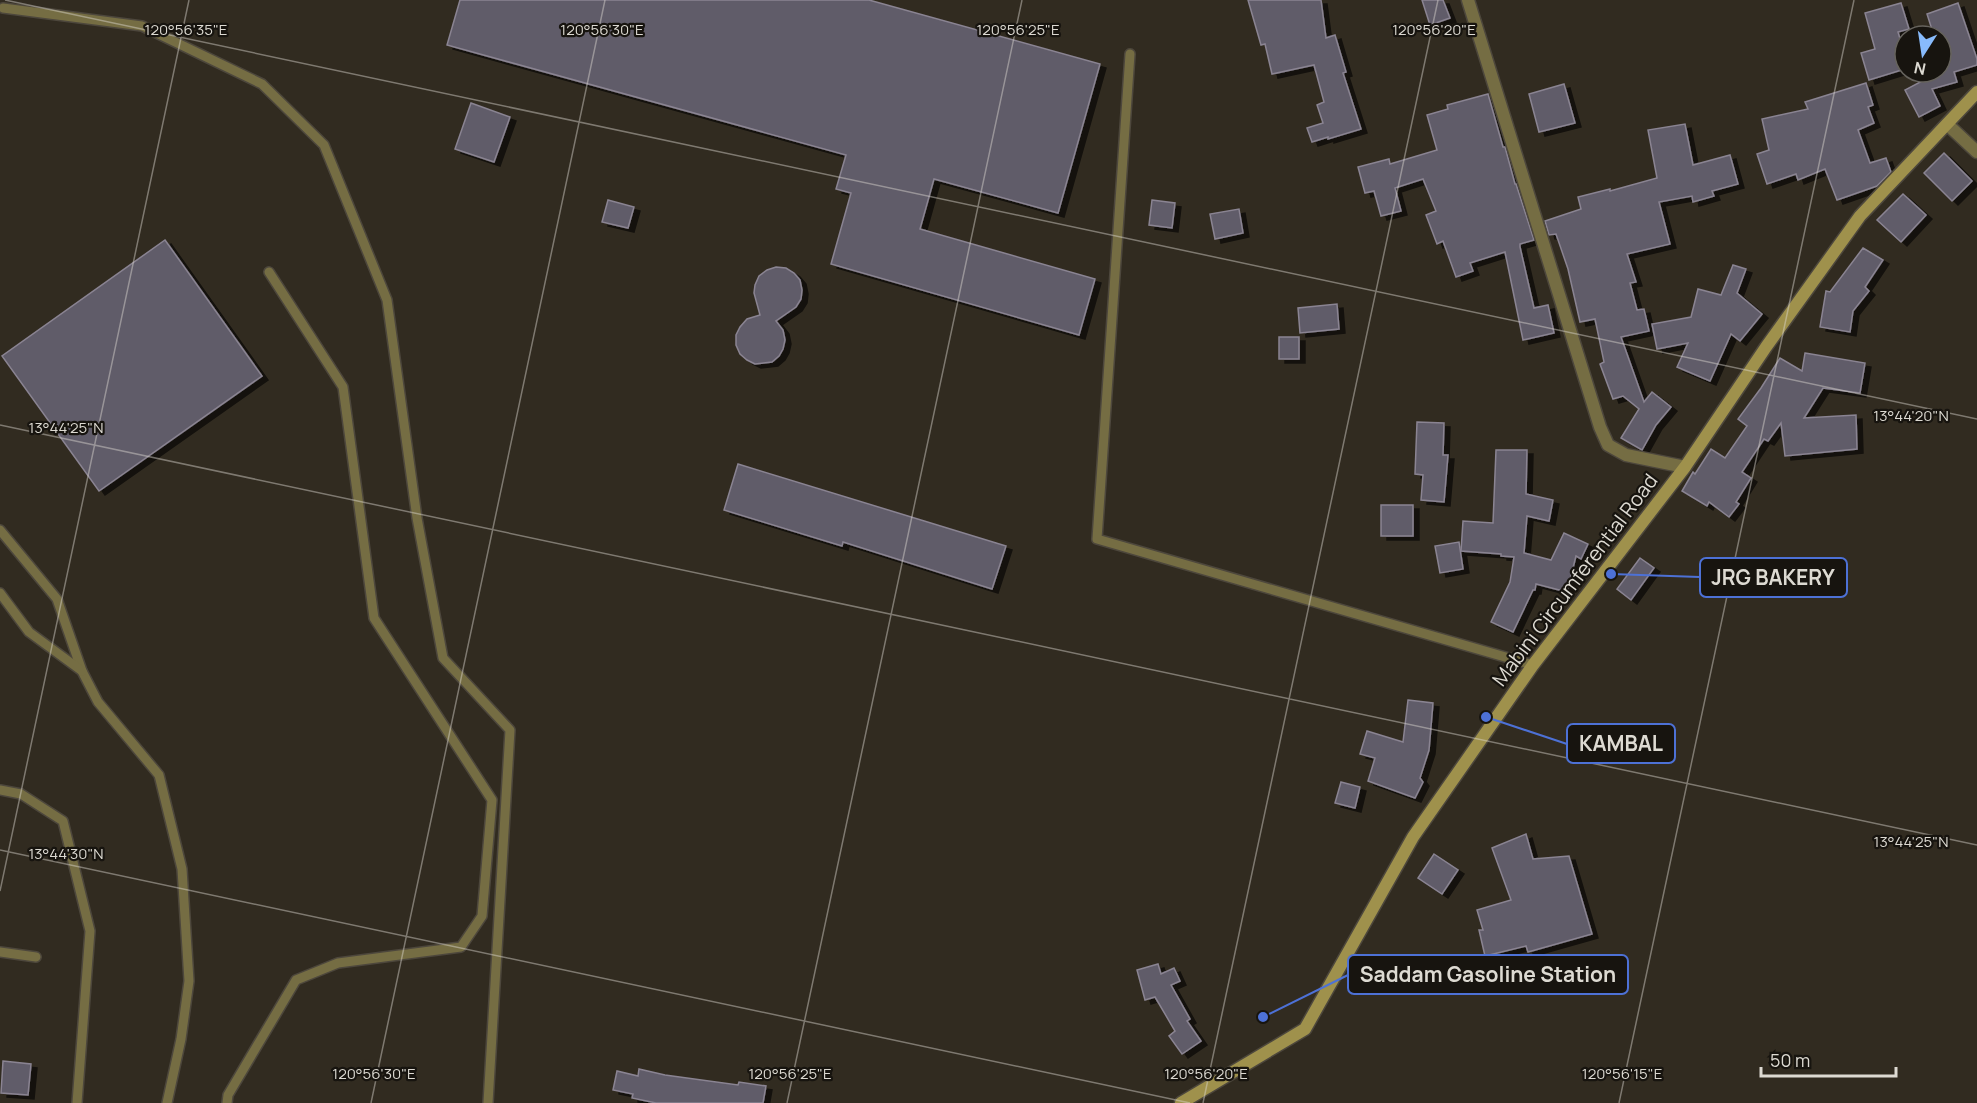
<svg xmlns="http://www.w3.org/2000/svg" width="1977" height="1103" viewBox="0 0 1977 1103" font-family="Manrope,sans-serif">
	<defs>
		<filter id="shadow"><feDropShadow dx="6" dy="4" stdDeviation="0" flood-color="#0009"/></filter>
	</defs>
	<rect width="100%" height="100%" fill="#312b20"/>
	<!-- building -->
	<g fill="#615c69" stroke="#8a8492" stroke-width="1.5" filter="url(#shadow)">
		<polygon points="460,0 869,0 1100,64 1058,213 934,179 920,229 1095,279 1079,335 831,264 851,193 836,189 846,155 447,45"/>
		<polygon points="1248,0 1321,0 1326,38 1335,35 1346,72 1343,73 1361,129 1328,139 1328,137 1312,142 1307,128 1323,123 1317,105 1324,102 1314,65 1272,74 1265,44 1261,45"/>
		<polygon points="1422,0 1443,0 1450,18 1430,25"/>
		<polygon points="1901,3 1909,29 1898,32 1905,55 1905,69 1869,80 1861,53 1875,49 1865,13"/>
		<polygon points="1958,3 1977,59 1977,65 1954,72 1957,82 1932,89 1940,106 1919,117 1905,90 1945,69 1941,57 1941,36 1934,36 1927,14"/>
		<polygon points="1866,83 1873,105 1868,107 1874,123 1858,130 1870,163 1886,158 1891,172 1877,186 1837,200 1825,169 1798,180 1796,174 1767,184 1757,154 1769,150 1762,119 1808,109 1805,102"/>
		<polygon points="1564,84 1575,123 1539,132 1529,94"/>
		<polygon points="1488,94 1503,147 1505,147 1515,184 1516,184 1534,240 1520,244 1520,247 1534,308 1548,305 1554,333 1523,340 1505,252 1470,263 1473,271 1456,277 1443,241 1437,244 1426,215 1436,211 1423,179 1395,188 1401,211 1381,216 1374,191 1365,193 1358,167 1389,159 1390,164 1437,150 1427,115 1448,109 1447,105"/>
		<polygon points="471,103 510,117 494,162 455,149"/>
		<polygon points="1685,124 1693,165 1730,155 1738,184 1712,191 1714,196 1693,202 1692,196 1659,202 1670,244 1627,254 1636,282 1630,283 1637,310 1644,309 1649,331 1621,337 1644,402 1652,392 1671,407 1656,425 1642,450 1621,438 1639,409 1623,396 1613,399 1600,364 1604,362 1595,319 1580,322 1568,269 1556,234 1549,235 1545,221 1581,209 1578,197 1610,189 1610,191 1657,178 1648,130"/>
		<polygon points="1944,153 1972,181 1952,201 1924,173"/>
		<polygon points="1903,194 1926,215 1901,242 1877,220"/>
		<polygon points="608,200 634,207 628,228 602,222"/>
		<polygon points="1152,200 1175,203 1172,228 1149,225"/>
		<polygon points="1239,209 1243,233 1215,239 1210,214"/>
		<polygon points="165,240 262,376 99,491 2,356"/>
		<polygon points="1863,248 1883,260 1865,287 1869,291 1853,311 1850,332 1820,327 1826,291 1830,292"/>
		<polygon points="1733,265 1746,269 1737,293 1762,314 1740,341 1731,334 1710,381 1677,367 1688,343 1657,349 1652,324 1691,317 1698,289 1721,295"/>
		<polygon points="776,267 786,268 794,273 800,280 802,290 801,299 796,307 776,321 783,330 785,340 783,349 779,356 772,362 755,364 747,360 740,354 736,345 736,335 740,327 747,319 760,315 754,293 755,285 759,276 767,270"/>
		<polygon points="1337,304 1339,329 1300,333 1298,308"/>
		<rect x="1279" y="337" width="20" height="22"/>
		<polygon points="1805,353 1865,363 1860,393 1823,388 1804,418 1856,415 1857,449 1785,456 1781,423 1768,441 1764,439 1742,472 1751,478 1736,502 1739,504 1729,517 1709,502 1707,506 1682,491 1693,472 1695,474 1711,449 1725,458 1747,426 1738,419 1761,388 1780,358 1802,371"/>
		<polygon points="1417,422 1444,423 1443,455 1448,455 1444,502 1421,500 1423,475 1415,474"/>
		<polygon points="1496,450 1527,450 1526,494 1553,500 1549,521 1527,516 1524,553 1551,560 1564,533 1588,544 1581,559 1576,556 1567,592 1536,584 1535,590 1533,590 1513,632 1491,622 1510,582 1514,557 1501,556 1501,554 1461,551 1463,521 1493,523"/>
		<polygon points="738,464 1006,546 992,589 843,542 842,546 724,510"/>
		<rect x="1381" y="505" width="32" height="31"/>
		<polygon points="1459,542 1463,569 1440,573 1435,546"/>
		<polygon points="1640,558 1654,568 1631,600 1617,589"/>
		<polygon points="1408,700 1433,703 1429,750 1420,778 1423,782 1415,798 1368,781 1375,758 1360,754 1367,731 1403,742"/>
		<polygon points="1341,782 1360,787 1355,808 1335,803"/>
		<polygon points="1526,834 1533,859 1569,856 1592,934 1528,952 1526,946 1485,956 1479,930 1483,930 1477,910 1511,900 1492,848"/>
		<polygon points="1434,854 1458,870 1442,894 1418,878"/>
		<polygon points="1158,964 1161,974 1174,968 1180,981 1171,985 1190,1019 1187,1021 1201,1041 1182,1054 1169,1036 1175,1031 1155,997 1145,1000 1137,970"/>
		<polygon points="3,1061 31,1064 28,1095 1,1093"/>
		<polygon points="639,1069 665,1075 738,1085 739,1082 766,1086 763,1103 656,1103 632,1098 633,1094 613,1090 617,1071 638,1076"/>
	</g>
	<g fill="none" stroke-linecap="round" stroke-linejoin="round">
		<!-- lane casing -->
		<g stroke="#4d473c" stroke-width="12">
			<g id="lane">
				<polyline points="3,8 142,26 262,84 324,145 387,300 417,518 443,658 510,730 488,1103"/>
				<polyline points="1130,54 1097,539 1533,665"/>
				<polyline points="0,530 57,599 82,671 98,702 159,775 182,869 189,981 181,1039 167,1103"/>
				<polyline points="0,593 29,632 82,671"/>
				<polyline points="0,790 21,794 63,821 90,931 77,1103"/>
				<polyline points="0,952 36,957"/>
				<polyline points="227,1103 228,1095 296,980 338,963 461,947 482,916 492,800 374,618 343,387 269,272"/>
			</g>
		</g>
		<!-- street casing -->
		<g stroke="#4d473c" stroke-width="15">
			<g id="street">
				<polyline points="1468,0 1600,427 1608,445 1626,455 1685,467"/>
				<polyline points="1947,124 1977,152"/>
			</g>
		</g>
		<!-- secondary casing -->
		<g stroke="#4d473c" stroke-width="15">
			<polyline id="secondary" points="1181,1103 1305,1029 1413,837 1533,665 1685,467 1766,347 1860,216 1977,92"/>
		</g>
		<!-- lane -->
		<use href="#lane" stroke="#756d43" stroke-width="9"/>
		<!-- street -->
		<use href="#street" stroke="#756d43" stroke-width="12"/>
		<!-- secondary -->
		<use href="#secondary" stroke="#9f914c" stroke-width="12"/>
	</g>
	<!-- ticks -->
	<path fill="none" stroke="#dddad2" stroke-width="1.5" stroke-opacity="0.45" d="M5,0L1977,419M0,425L1977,845M0,850L1190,1103M0,891L189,0M371,1103L605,0M787,1103L1022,0M1203,1103L1438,0M1619,1103L1854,0"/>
	<g text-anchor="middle" stroke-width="4.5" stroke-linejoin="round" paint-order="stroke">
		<!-- street labels -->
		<g font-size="20" fill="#dddad2" stroke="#17140f">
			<text transform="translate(1575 580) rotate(-53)" y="7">Mabini Circumferential Road</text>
		</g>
	</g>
	<g font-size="15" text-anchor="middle" fill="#dddad2" stroke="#17140f" stroke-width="4.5" stroke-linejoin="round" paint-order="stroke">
		<text x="186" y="35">120°56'35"E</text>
		<text x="602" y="35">120°56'30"E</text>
		<text x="1018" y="35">120°56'25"E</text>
		<text x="1434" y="35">120°56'20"E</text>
		<text x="1911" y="421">13°44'20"N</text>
		<text x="66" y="433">13°44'25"N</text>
		<text x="1911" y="847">13°44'25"N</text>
		<text x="66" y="859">13°44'30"N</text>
		<text x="374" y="1079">120°56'30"E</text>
		<text x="790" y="1079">120°56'25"E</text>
		<text x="1206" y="1079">120°56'20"E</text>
		<text x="1622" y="1079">120°56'15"E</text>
	</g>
	<!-- callouts -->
	<path fill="none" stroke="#4d71d6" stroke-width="2" d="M1611 574L1700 577M1486 717L1567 744M1263 1017L1348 975"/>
	<g fill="#4d71d6" stroke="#17140f" stroke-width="2">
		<circle cx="1611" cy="574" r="6"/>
		<circle cx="1486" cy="717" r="6"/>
		<circle cx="1263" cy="1017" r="6"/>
	</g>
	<g fill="#17140f" stroke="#4d71d6" stroke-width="2">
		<rect x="1700" y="558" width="147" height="39" rx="6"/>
		<rect x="1567" y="724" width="108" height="39" rx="6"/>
		<rect x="1348" y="955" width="280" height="39" rx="6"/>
	</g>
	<g font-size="21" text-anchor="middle" font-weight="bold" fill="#dddad2">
		<text x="1773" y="585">JRG BAKERY</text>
		<text x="1621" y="751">KAMBAL</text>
		<text x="1488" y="982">Saddam Gasoline Station</text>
	</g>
	<!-- north arrow -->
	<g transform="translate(1923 54) rotate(192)"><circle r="28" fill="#17140f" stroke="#66635d" stroke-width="1.5"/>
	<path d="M0-4.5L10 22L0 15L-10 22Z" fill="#88bbfc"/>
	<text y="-9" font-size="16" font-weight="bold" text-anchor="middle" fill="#dddad2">N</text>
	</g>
	<!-- scale -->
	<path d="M1761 1067v9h135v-9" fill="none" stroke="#dddad2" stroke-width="3"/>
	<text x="1770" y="1067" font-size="18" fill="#dddad2" stroke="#17140f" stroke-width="4.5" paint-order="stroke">50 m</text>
</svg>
